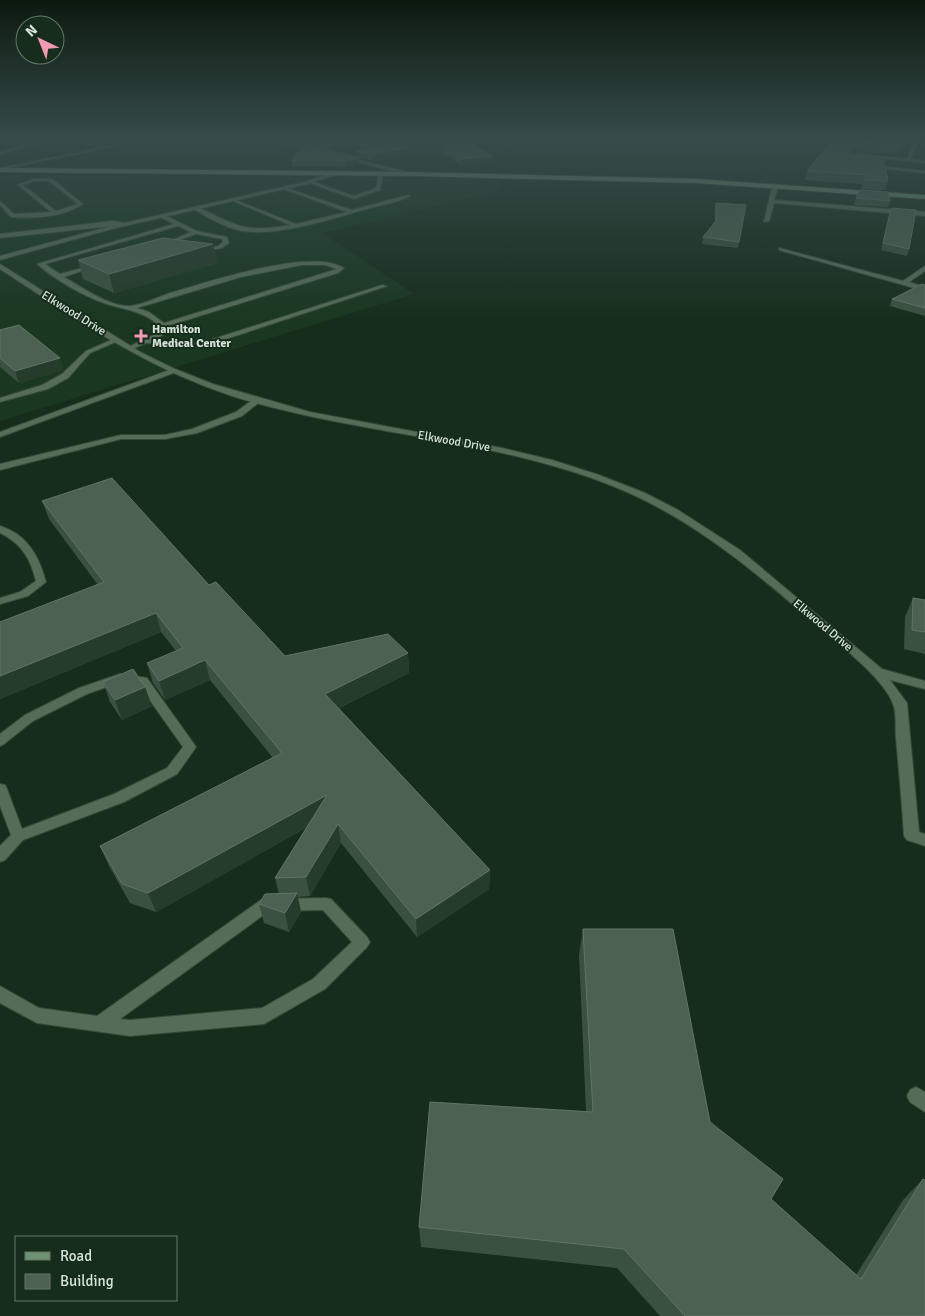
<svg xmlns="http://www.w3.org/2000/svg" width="925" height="1316" viewBox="0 0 925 1316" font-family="Signika,sans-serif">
	<rect width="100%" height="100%" fill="#172d1c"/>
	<!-- built -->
	<polygon fill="#1a3721" points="0,175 501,179 500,191 322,233 414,294 0,421"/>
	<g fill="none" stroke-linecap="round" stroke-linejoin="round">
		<!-- service casing -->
		<g stroke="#364a3a" stroke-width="2">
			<g id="service">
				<polygon points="0,137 40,142 42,143 33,143 32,145 0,154 0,152 30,143 0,139"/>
				<polygon points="30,137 41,137 113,147 0,170 0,168 103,147"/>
				<polygon points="336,137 364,145 409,137 364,147 347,142 325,147 312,143 314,142 325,145 342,141 335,139"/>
				<polygon points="894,137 918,139 911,159 925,161 925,163 861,156 855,158 852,162 856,165 848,162 851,156 861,154 907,159 915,141"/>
				<polygon points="868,165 925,171 925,173 870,167"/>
				<polygon points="381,173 383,174 380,190 354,199 307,182 311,181 354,196 376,188 379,174"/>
				<path d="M33,179H52L83,204C65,217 33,219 11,217L0,205V201L14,214L51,212L18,185ZM34,181H49L78,204L56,211L23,185Z"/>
				<path d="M283,187L352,210L408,195L410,196C399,202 383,205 370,208C335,218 278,237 242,231C226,228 206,217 193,208L198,207C237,226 245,233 290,225L231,200V198L296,224L347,212L283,189Z"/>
				<path d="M162,214L197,231L227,237L229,243L222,248L198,252V250L218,246L223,242L222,239L196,234L163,246V244L191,232L178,226L45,264L60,274L97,264V266L64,277C81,287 110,307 130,306C143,305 158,297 170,293C207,282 312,247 344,268L338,273L164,327L163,335L154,340L191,343L210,340L382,285L387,286L211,344L191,347L147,343L132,349H128V347L158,333V325C142,310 123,310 104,303C83,296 54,279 37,264L174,224L160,217ZM302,265H325L337,269L164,323L149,312L137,308L241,277Z"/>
				<polygon points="113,221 131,224 0,238 0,234"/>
				<polygon points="116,338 119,340 118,341 90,353 68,378 48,389 0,402 0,398 42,385 62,374 86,351"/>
				<polygon points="172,369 179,371 0,437 0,432"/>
				<polygon points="255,398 262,400 242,416 197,433 165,439 121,439 0,470 0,464 121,435 165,435 192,429 236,412"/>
				<path d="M0,526C27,534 39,556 46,582L28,596L0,604V598L20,592L36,581C30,558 22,544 0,533Z"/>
				<polygon points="120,674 147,678 194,744 196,747 194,750 177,774 124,802 23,840 5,860 0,862 0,846 11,835 0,806 0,784 5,785 7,789 22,829 114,794 167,768 183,747 139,685 121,682 87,694 33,721 4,744 0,746 0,734 25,715 79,688"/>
				<path d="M326,898L331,899L367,937L370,942L367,947L325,989L264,1024L130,1036L37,1023L0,1003V986L39,1008L97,1016L261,900L266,899ZM323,910L352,942L313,979L262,1008L130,1020L120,1019L269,911Z"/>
				<polygon points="916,1087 925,1092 925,1112 910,1102 907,1096 910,1090"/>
			</g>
		</g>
		<!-- minor casing -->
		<g stroke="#364a3a" stroke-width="2">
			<g id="minor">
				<polygon points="264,137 271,137 321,151 319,152"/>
				<polygon points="431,137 439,137 382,149 380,148"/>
				<polygon points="343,156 413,173 414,174 411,176 341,158"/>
				<polygon points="333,172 335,175 307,184 112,229 0,260 0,256 111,226 304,182"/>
				<polygon points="775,185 778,187 774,200 925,212 925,216 774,203 769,221 764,222 772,187"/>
				<polygon points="779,248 903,281 925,266 925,271 909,282 925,287 925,291 779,250"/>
				<path d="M0,264L142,353L175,369L213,384L310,412L502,448L552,460L599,475L645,493L678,510L740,550L882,669L925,681V689L890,680L907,703L919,832L925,834V846L907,840L904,836C902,803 899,771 896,738C895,728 897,713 893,704C885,679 834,640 813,622C759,575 704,529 640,498C514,438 365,438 232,396C142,366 78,320 0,269Z"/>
			</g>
		</g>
		<!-- secondary casing -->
		<g stroke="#364a3a" stroke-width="2">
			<polygon id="secondary" points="0,168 411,172 696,179 925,195 925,199 696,183 411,176 0,172"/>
		</g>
		<!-- service -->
		<use href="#service" fill="#556c59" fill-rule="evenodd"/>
		<!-- minor -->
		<use href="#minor" fill="#556c59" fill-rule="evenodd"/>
		<!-- secondary -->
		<use href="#secondary" fill="#6d9274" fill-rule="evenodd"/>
	</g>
	<!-- wall -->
	<g fill="#3b5140">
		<polygon points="312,137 335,141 325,143 314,140 312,141 315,143 316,146 309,144 308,141"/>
		<polygon points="341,137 361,137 370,142 364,143"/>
		<polygon points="835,137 907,141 900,154 861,152 851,154 850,155 888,181 885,190 861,189 863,184 805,180 807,171"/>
		<polygon points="441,146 492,162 461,165 441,152"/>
		<polygon points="357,151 408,153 373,161 357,157"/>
		<polygon points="359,158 359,164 346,167 292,166 292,161"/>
		<polygon points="856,198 890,201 888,207 854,205"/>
		<polygon points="716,203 746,205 738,248 702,244 703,237 715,222 715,209"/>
		<polygon points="891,208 909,249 907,256 881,250"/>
		<polygon points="213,244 217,263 114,293 83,279 78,260"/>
		<polygon points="925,285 925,316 890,306 892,299"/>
		<polygon points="0,330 60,358 63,370 19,383 0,367"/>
		<polygon points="42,501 209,585 285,656 408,653 409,673 339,708 490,870 489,889 417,937 341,843 310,896 297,897 301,912 289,932 264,923 259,904 279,894 275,878 306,828 156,912 130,903 109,866 100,846 273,758 210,680 165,700 153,683 147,663 176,651 161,632 0,699 0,622 98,585 49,519"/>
		<polygon points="913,598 925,600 925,654 904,649 905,617"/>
		<polygon points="103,682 152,706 122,720 110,702"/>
		<polygon points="583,929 710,1122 771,1199 856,1275 903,1200 923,1179 925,1316 660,1316 617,1268 421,1247 419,1227 586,1111 579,955"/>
	</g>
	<!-- shaded-wall -->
	<g fill="#253c2a">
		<polygon points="335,137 335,141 325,143 325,140"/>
		<polygon points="908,137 909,137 907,141 900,154 902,146"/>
		<polygon points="369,139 370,142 364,143 364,140"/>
		<polygon points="863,144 861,152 851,154 846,161 848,153 853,146"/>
		<polygon points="408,147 408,153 373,161 373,155"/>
		<polygon points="492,156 492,162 461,165 461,159"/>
		<polygon points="359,158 359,164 346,167 345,161"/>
		<polygon points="213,244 217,263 114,293 109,274"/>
		<polygon points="60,358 63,370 19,383 15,371"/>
		<polygon points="156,613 161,632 0,699 0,676"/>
		<polygon points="408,653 409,673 328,713 325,694"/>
		<polygon points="205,660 210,680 165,700 159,681"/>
		<polygon points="145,687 152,706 122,720 115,700"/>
		<polygon points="327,795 330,815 156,912 148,893"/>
		<polygon points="338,824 341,843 310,896 306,877"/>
		<polygon points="490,870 489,889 417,937 416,919"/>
		<polygon points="297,893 301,912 289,932 285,913"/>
	</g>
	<!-- building -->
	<g fill="#4c6150" stroke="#617566">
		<polygon points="312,137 334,137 334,138 325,140 314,137 310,140 315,143 308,141"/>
		<polygon points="351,137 361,137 369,139 364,140"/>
		<polygon points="835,137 908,137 902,146 863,144 853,146 848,153 850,155 884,160 888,181 864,180 866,175 807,171"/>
		<polygon points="466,140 492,156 461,159 441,146"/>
		<polygon points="393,143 408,147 373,155 357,151"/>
		<polygon points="304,144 359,158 345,161 292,161"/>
		<polygon points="860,190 888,192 890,201 856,198"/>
		<polygon points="716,203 746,205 739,242 703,237 716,221"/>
		<polygon points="891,208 916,210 909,249 883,243"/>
		<polygon points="163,238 213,244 109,274 78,260"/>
		<polygon points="922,284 925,285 925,308 892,299"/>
		<polygon points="19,325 60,358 15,371 0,358 0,330"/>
		<polygon points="112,478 209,585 216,582 285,656 388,634 408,653 325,694 490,870 416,919 338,824 306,877 275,878 327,795 148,893 122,884 100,846 282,753 205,660 159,681 147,663 183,648 156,613 0,676 0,622 104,582 42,501"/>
		<polygon points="913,598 925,600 925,632 912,630"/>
		<polygon points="133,669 145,687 115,700 103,682"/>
		<polygon points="297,893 285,913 259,904 265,894"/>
		<polygon points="583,929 673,929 710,1122 783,1179 771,1199 861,1279 923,1179 925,1180 925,1316 685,1316 624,1249 419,1227 430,1102 593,1112"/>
	</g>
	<!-- sky -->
	<linearGradient id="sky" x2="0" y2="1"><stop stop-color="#0d190f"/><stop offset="0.43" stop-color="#364c4b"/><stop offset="1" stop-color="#364c4b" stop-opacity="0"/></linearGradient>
	<rect width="925" height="321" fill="url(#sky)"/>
	<!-- markers -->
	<path fill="#f09ab4" stroke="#172d1c" stroke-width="2" d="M138.5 328.5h5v5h5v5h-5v5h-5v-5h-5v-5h5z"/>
	<g text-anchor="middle" stroke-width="4" stroke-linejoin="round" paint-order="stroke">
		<!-- far-street labels -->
		<g font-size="12" fill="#d7e4d9" stroke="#172d1c">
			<text transform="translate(74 313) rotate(32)" y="4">Elkwood Drive</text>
			<text transform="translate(454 441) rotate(10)" y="4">Elkwood Drive</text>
			<text transform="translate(823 625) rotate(40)" y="4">Elkwood Drive</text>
		</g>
		<!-- far-poi labels -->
		<g font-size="12" font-weight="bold" fill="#d7e4d9" stroke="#172d1c" text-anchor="start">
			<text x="152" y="333">Hamilton<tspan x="152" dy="14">Medical Center</tspan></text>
		</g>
	</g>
	<!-- legend -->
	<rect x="15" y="1236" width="162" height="65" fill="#172d1c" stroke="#647668"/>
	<rect x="25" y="1252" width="25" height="8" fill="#6d9274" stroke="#647668"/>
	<text x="60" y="1261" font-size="15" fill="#d7e4d9">Road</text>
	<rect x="25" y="1274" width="25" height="15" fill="#4c6150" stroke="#647668"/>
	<text x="60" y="1286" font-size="15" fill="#d7e4d9">Building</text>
	<!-- north arrow -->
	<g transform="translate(40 40) rotate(317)"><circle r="24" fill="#172d1c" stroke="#647668"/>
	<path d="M0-4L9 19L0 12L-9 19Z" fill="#f09ab4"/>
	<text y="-8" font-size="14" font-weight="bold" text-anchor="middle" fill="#d7e4d9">N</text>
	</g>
</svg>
